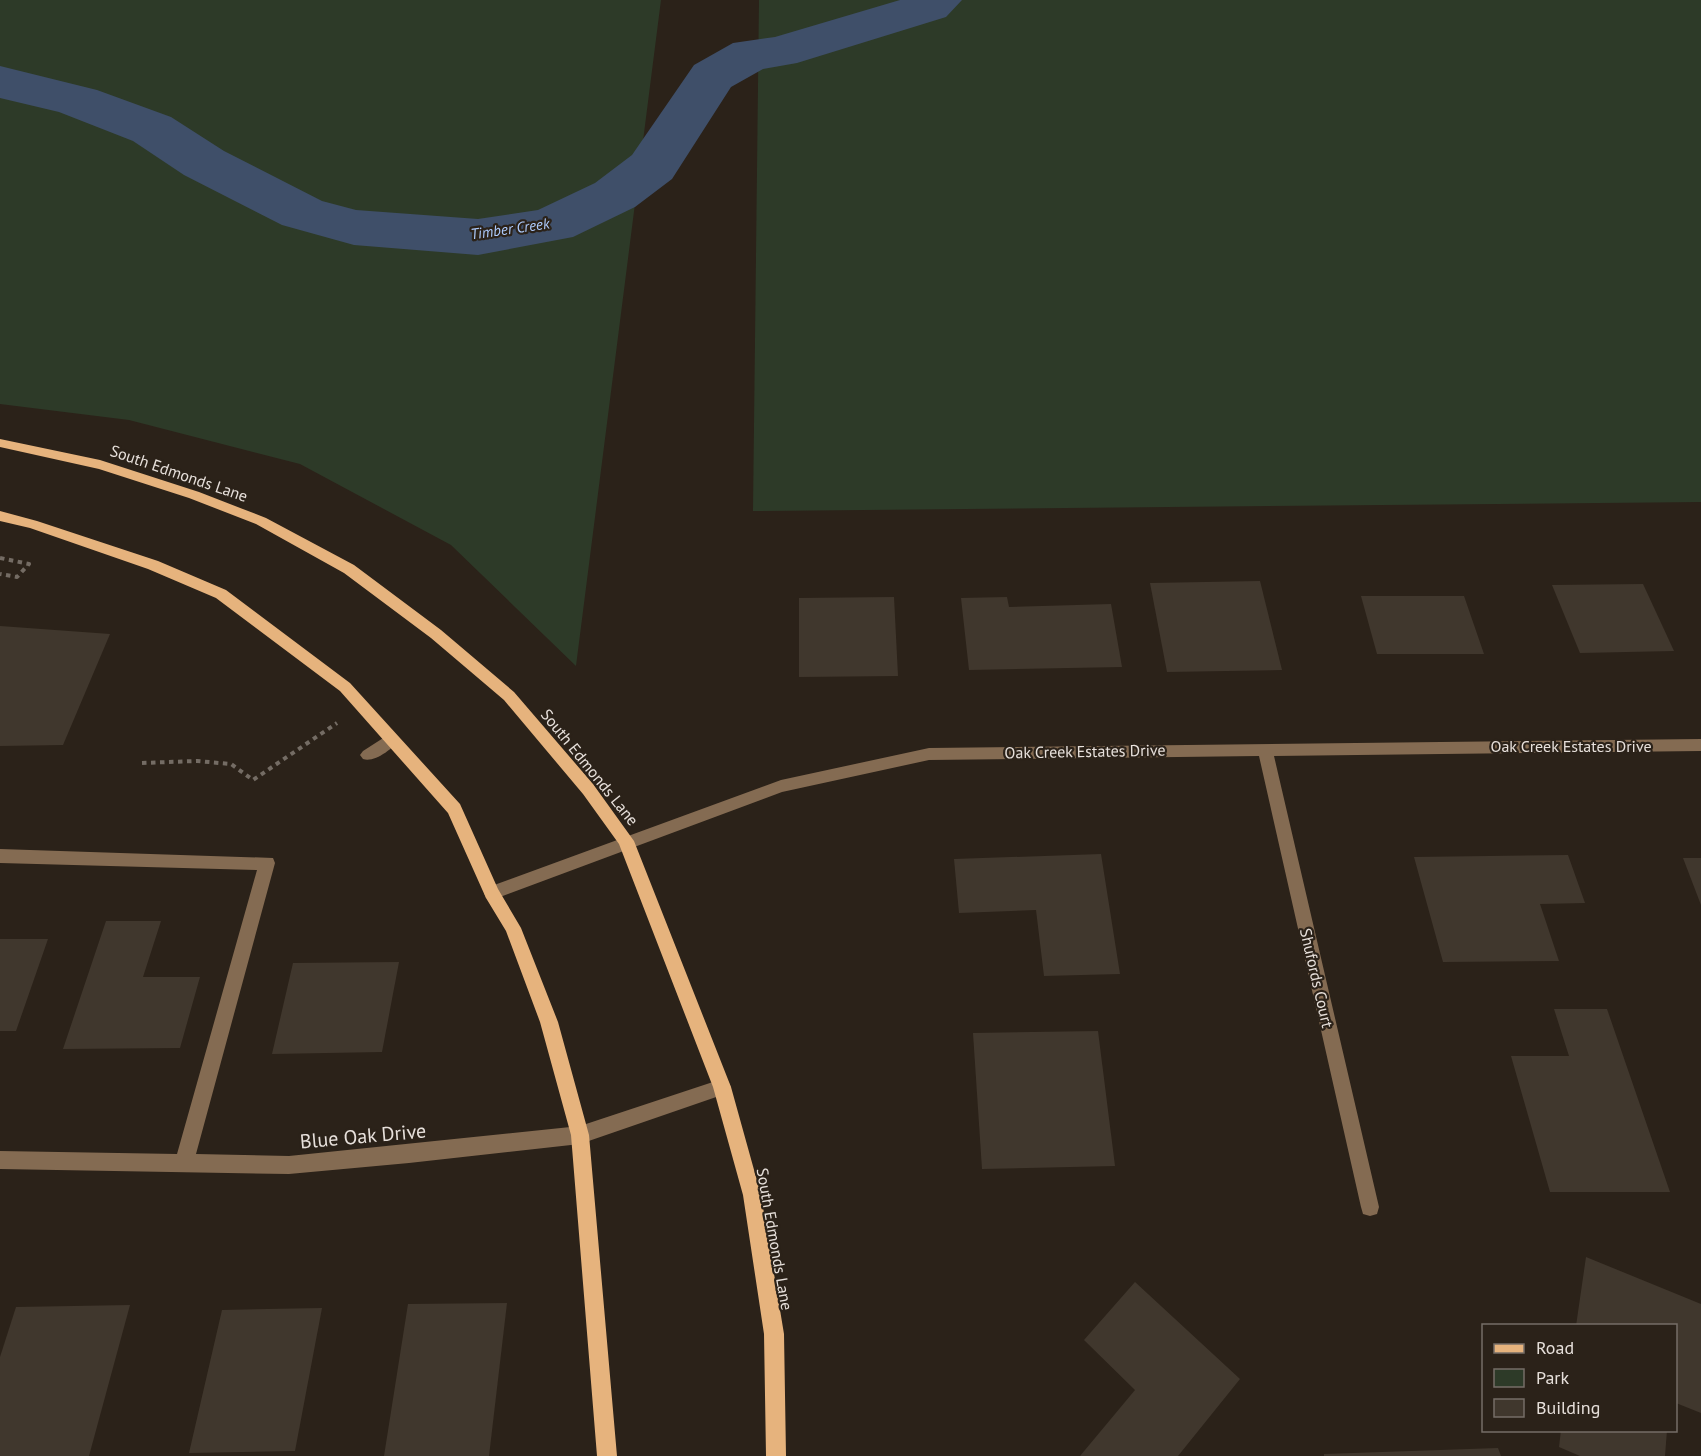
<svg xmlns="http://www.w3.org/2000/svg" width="1701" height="1456" viewBox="0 0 1701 1456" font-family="'PT Sans',sans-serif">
	<rect width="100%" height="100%" fill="#2b2219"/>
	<!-- green -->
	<g fill="#2d3a28">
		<polygon points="0,0 661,0 576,666 451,545 300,464 129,420 0,404"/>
		<polygon points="759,0 1701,0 1701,502 753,511"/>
	</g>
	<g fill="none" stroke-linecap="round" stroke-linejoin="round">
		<!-- river -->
		<polygon fill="#3f4f69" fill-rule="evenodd" points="900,0 962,0 946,17 797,63 763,69 731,87 672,179 635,207 573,237 478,255 354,245 282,225 184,175 133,141 59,112 0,98 0,66 97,90 171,117 224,151 322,201 356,210 478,219 538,210 595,183 632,155 694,65 733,43 775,37"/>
	</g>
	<!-- building -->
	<g fill="#40372d">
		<polygon points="1260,581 1282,670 1167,672 1150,583"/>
		<polygon points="1643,584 1674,651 1580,653 1552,585"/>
		<polygon points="1361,596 1464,596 1484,654 1377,654"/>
		<polygon points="894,597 898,676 799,677 799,598"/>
		<polygon points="1007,597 1009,607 1111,604 1122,667 969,670 961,598"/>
		<polygon points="0,626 110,634 63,745 0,746"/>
		<polygon points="1101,854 1120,974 1044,976 1036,910 959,913 954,859"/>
		<polygon points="1568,855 1585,903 1540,904 1559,961 1443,962 1414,857"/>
		<polygon points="1683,858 1701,858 1701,905"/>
		<polygon points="106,921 161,921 143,977 200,977 180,1048 63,1049"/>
		<polygon points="0,939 48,939 16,1031 0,1031"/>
		<polygon points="399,962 382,1052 272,1054 293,963"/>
		<polygon points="1554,1009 1607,1009 1670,1192 1550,1192 1511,1056 1569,1056"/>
		<polygon points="1098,1031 1115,1166 982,1169 973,1033"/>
		<polygon points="1586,1257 1701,1304 1701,1413 1676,1403 1676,1326 1576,1326"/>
		<polygon points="1135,1282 1240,1379 1178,1456 1080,1456 1135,1390 1084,1340"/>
		<polygon points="507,1303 489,1456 384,1456 408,1304"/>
		<polygon points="130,1305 89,1456 0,1456 0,1357 16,1307"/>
		<polygon points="322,1308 295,1451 189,1453 222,1310"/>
		<polygon points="1561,1430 1667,1430 1665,1456 1580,1456 1559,1447"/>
		<polygon points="1498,1448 1501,1456 1324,1456 1324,1454"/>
	</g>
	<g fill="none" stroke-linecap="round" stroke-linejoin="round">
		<!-- path -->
		<g stroke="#746c64" stroke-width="4" stroke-dasharray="4.5 4.5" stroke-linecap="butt">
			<polyline points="0,558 29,564 17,577 0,574"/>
			<polyline points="142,763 197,761 231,764 253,780 337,723"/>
		</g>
		<!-- minor -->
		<g fill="#846b52" fill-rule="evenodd">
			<path d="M391,733L396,735L399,739C393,749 374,763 363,759L360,755L363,751Z"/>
			<polygon points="1701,739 1701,751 1274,756 1379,1207 1377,1214 1370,1216 1363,1214 1361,1207 1259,756 929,760 782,792 492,900 486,898 484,893 486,888 781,780 929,748"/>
			<polygon points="0,849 273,858 275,863 196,1154 289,1156 580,1126 722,1079 728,1081 731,1087 728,1093 722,1095 580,1144 409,1163 289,1174 0,1169 0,1151 177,1154 257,870 0,863"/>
		</g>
		<!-- major -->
		<g fill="#e6b37d" fill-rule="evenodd">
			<polygon points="0,439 100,460 199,492 266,518 354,565 441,630 514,692 593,784 634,841 731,1087 761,1195 784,1334 786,1456 766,1456 764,1334 743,1195 713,1087 619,844 583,794 504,700 431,638 344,573 256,524 189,498 99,469 0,447"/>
			<polygon points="0,511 37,521 158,561 226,590 350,683 460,804 498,889 521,928 558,1022 589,1135 617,1456 597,1456 571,1135 540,1022 506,931 486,898 448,813 340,691 216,598 148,569 30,528 0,521"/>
		</g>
	</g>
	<g text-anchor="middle" stroke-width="4.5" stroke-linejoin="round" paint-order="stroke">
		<!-- far-water labels -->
		<g font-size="15" font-style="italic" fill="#aeccfe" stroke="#2b2219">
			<text transform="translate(510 229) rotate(-8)" y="5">Timber Creek</text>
		</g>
		<!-- street labels -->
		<g font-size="16" fill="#e7e0db" stroke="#2b2219">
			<text transform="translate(179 473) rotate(19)" y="6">South Edmonds Lane</text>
			<text x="1571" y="752">Oak Creek Estates Drive</text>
			<text transform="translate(1085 751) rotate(-1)" y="6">Oak Creek Estates Drive</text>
			<text transform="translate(590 767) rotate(51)" y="6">South Edmonds Lane</text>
			<text transform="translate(1317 978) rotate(77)" y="6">Shufords Court</text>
			<text transform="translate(775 1239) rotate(80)" y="6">South Edmonds Lane</text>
		</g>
		<!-- near-street labels -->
		<g font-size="20" fill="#e7e0db" stroke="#2b2219">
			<text transform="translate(363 1136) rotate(-5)" y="7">Blue Oak Drive</text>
		</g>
	</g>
	<!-- legend -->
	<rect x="1482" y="1324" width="195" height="108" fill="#2b2219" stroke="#766e67" stroke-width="1.5"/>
	<rect x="1494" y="1344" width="30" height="9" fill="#e6b37d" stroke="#766e67" stroke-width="1.5"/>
	<text x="1536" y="1354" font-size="18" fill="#e7e0db">Road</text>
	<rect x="1494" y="1369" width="30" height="18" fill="#2d3a28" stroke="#766e67" stroke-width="1.5"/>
	<text x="1536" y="1384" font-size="18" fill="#e7e0db">Park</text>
	<rect x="1494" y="1399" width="30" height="18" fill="#40372d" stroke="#766e67" stroke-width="1.5"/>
	<text x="1536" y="1414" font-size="18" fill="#e7e0db">Building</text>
</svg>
